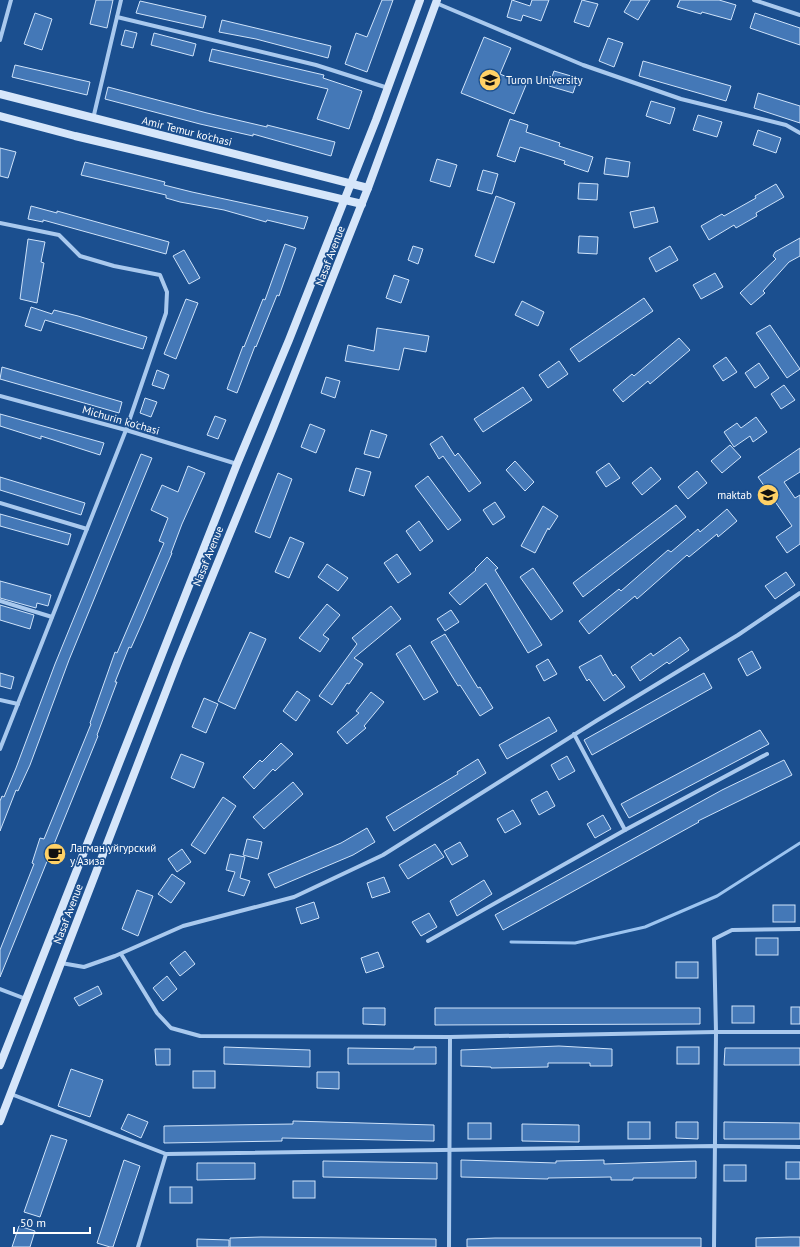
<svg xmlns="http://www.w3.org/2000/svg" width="800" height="1247" viewBox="0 0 800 1247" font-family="'PT Sans',sans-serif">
	<rect width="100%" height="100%" fill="#1b4f8f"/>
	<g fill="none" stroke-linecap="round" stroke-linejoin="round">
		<!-- stream -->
		<polyline stroke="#9cc4f0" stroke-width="3" points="511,942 575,943 645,927 717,896 800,843"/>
	</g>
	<!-- building -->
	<g fill="#4478b7" stroke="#cfe3fa">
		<polygon points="96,0 113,0 107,28 90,24"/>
		<polygon points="382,0 393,0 367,72 345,64 356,33 367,37"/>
		<polygon points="512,0 530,6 532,0 549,0 541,21 523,15 521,21 507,17"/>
		<polygon points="582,0 598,4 589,27 574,22"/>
		<polygon points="631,0 650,0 638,20 624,12"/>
		<polygon points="680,0 719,0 736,5 731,20 702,12 701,14 677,7"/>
		<polygon points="140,1 206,16 203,28 136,13"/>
		<polygon points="35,13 52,19 42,50 24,44"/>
		<polygon points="755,13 800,28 800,45 750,28"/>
		<polygon points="222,20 331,46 328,58 256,39 219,32"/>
		<polygon points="125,30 137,33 133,48 121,45"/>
		<polygon points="154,33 196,44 193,56 151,45"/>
		<polygon points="484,37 511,48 500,74 526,85 514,114 461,93"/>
		<polygon points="608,38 623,43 614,67 599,61"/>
		<polygon points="212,49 324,75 323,78 362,91 349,129 317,119 328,89 209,61"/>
		<polygon points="643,61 731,86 726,101 639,76"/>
		<polygon points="15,65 90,82 87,95 12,77"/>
		<polygon points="554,71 578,78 573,93 549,86"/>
		<polygon points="108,87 207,113 267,127 267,125 335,142 331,156 253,134 253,136 200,124 105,99"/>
		<polygon points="758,93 800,106 800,123 754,108"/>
		<polygon points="651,101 675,108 670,124 646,116"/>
		<polygon points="698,115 722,122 717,137 693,130"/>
		<polygon points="510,119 528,125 526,132 560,143 559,146 593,157 588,172 564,164 565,161 520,147 515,162 497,156"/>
		<polygon points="758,130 781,138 776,153 753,145"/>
		<polygon points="0,148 16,152 8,178 0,176"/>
		<polygon points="606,158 630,162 628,177 604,174"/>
		<polygon points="437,159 457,165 450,187 430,181"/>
		<polygon points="85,162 165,182 164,185 192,192 308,217 304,229 267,220 266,222 224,210 180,202 166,198 166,195 81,175"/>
		<polygon points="483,170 498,174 492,194 477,190"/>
		<polygon points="579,183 598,184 597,200 578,199"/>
		<polygon points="776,184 784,197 756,213 757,216 736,228 734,225 709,240 701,226 722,214 724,216 756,198 755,196"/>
		<polygon points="496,196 515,203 494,263 475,256"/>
		<polygon points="31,206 57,213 57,211 169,242 166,254 43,220 43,222 28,219"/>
		<polygon points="654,207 658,222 634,228 630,212"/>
		<polygon points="579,236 598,237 597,254 578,253"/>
		<polygon points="800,238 800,256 789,262 763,291 765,293 751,305 740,293 776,259 773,256 775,252"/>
		<polygon points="28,239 45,242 41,262 44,263 37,303 20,299"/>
		<polygon points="285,244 296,248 279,296 277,295 256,347 255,346 237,393 227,389 243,346 244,347 263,299 265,300"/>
		<polygon points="413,246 423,249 418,264 408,260"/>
		<polygon points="670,246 678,260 656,272 649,258"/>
		<polygon points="184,250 200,278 189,284 173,256"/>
		<polygon points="715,273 723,287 701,299 693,285"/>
		<polygon points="394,275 409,280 401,303 386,298"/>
		<polygon points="644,298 653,311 579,362 570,349"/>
		<polygon points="186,299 198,303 176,359 164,354"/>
		<polygon points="522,301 544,312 538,326 515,315"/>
		<polygon points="31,307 52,314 54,310 78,316 147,337 143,349 45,320 41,331 25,326"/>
		<polygon points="770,325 800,369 787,378 756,333"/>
		<polygon points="377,328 429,336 426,352 404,348 399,370 345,361 348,345 374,351"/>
		<polygon points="679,338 690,350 650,384 648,381 623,402 613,390 632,374 634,376"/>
		<polygon points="726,357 737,372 723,381 713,366"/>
		<polygon points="559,361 568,374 548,388 539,375"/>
		<polygon points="759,363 769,378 755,388 745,373"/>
		<polygon points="2,367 122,402 119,413 0,379"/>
		<polygon points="157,370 169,375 164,389 152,385"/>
		<polygon points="326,377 340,381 335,398 321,393"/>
		<polygon points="784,385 795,400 781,409 771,394"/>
		<polygon points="523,387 532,400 483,432 474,419"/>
		<polygon points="145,398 157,402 151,417 140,413"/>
		<polygon points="0,414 104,443 100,455 41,436 41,439 0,426"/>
		<polygon points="215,416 226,420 218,439 207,435"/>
		<polygon points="756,417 767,432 753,442 750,436 734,447 724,432 737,423 741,428"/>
		<polygon points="310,424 325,430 316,453 301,447"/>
		<polygon points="371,430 387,435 379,458 364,454"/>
		<polygon points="442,436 455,456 458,453 481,483 469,492 443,456 439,459 430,444"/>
		<polygon points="730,445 741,457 722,473 711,461"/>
		<polygon points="800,448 800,472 784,482 795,498 800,495 800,544 787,553 776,537 792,526 758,477"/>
		<polygon points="141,454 152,458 69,660 30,765 18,791 16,790 0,831 0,801 2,796 4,797 16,768 55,664"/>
		<polygon points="515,461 534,482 525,491 506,470"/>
		<polygon points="609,463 620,478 606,487 596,472"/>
		<polygon points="188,466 205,473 182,524 171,553 172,553 143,621 131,648 129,647 115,682 117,682 97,735 98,736 0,977 0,950 34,864 32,863 40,838 44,839 91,724 90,723 115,652 117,653 164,543 159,541 168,518 151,510 162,485 178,492"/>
		<polygon points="651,467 661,479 642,495 632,483"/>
		<polygon points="356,468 371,472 364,496 349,491"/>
		<polygon points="697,471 707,483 688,499 678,487"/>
		<polygon points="278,473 292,479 270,538 255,532"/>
		<polygon points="428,476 461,520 448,530 415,486"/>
		<polygon points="0,477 85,503 81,515 0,490"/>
		<polygon points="495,502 505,517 493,525 483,510"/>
		<polygon points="676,505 686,517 583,597 573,583"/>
		<polygon points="543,506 558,516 549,530 548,528 535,553 521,546"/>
		<polygon points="727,509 737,521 718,537 717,534 689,557 687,555 637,599 635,596 589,634 579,621 619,589 621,591 668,550 671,552 698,529 700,532"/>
		<polygon points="0,514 71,534 68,545 0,526"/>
		<polygon points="419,521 433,541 420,551 406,531"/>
		<polygon points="290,537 304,543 289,578 275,572"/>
		<polygon points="397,554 411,574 398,583 384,563"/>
		<polygon points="487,557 498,568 495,570 542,645 528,653 486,583 460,605 449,593 476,570 475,569"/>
		<polygon points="327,564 348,578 338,591 318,577"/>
		<polygon points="533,568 563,611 551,620 520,577"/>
		<polygon points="786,572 795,585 775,599 765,586"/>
		<polygon points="0,581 51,595 48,606 37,603 36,608 0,598"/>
		<polygon points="327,604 340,615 323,635 329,639 320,652 299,638"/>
		<polygon points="0,605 34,615 30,629 0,620"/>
		<polygon points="391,606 401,619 354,658 363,664 349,684 347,683 332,705 319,696 357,644 352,638"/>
		<polygon points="451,610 459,622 445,631 437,619"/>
		<polygon points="250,632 266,639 235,709 218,701"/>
		<polygon points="445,634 478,688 480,687 493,708 480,716 460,685 458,686 431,642"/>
		<polygon points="680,637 689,650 669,664 667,662 640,681 631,667 651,653 653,656"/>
		<polygon points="410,645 438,692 424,700 396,654"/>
		<polygon points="752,651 761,668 747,676 738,659"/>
		<polygon points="601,655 613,676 615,674 625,687 604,701 589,679 587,681 579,667"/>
		<polygon points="548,659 557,674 544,681 536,666"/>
		<polygon points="0,673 14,677 11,689 0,686"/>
		<polygon points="704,673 712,688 592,755 584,740"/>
		<polygon points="297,691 310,700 296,721 283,711"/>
		<polygon points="371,692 384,702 364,726 366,728 347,744 337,732 359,713 356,711"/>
		<polygon points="204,698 218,704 206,733 192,727"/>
		<polygon points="549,717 557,731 507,759 499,745"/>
		<polygon points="760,730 769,744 629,818 621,804"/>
		<polygon points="281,743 293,754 275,771 273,769 254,789 243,777 260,760 262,762"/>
		<polygon points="181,754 204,763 194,788 171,778"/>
		<polygon points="567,756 575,771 559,780 551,765"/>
		<polygon points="478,759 486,773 394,831 386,817 458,774 457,772"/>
		<polygon points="784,760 792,775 698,821 699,822 503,930 495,915 722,790"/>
		<polygon points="293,782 303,794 264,829 253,817"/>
		<polygon points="547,791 555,806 539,815 531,800"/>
		<polygon points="223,797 236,806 205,854 191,845"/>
		<polygon points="513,810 521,824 505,833 497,819"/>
		<polygon points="603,815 611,829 595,838 587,824"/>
		<polygon points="367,828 375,842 353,855 275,888 268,874 341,843"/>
		<polygon points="247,839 262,842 258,859 243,855"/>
		<polygon points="460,842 468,856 452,865 444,851"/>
		<polygon points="435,844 444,857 408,879 399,865"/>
		<polygon points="182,849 191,862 177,872 168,859"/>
		<polygon points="230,854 245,857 240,878 250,881 244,896 228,891 235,872 226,870"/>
		<polygon points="172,874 185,883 171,903 158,894"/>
		<polygon points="384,877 390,892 372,898 367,883"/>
		<polygon points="484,880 492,894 457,916 450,901"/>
		<polygon points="137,890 153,896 138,936 122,929"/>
		<polygon points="314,902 319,918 301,924 296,908"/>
		<rect x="773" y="905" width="22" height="17"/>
		<polygon points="429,913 437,927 421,936 412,922"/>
		<rect x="756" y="938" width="22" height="17"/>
		<polygon points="185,951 195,964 180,976 170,963"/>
		<polygon points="378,952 384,967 366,973 361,958"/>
		<rect x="676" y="962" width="22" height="16"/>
		<polygon points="167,976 177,989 163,1001 153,988"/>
		<polygon points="98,986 102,994 79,1006 74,998"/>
		<rect x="732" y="1006" width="22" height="17"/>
		<rect x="791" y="1007" width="9" height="17"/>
		<polygon points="363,1008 385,1008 385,1025 363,1024"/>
		<polygon points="435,1008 700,1008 700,1024 435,1025"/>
		<polygon points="559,1046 612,1049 612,1066 590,1066 590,1063 548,1063 548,1067 491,1068 491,1067 461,1066 461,1050"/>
		<polygon points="224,1047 310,1050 310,1067 224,1064"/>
		<polygon points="414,1047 436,1047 436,1064 348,1064 348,1048 414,1049"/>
		<rect x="677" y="1047" width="22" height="17"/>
		<polygon points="725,1048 800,1048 800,1065 724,1065"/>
		<polygon points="155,1049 170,1049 170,1065 156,1065"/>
		<polygon points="71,1069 103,1080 90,1117 58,1106"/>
		<rect x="193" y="1071" width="22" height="17"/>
		<polygon points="317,1072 339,1072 339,1089 317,1088"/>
		<polygon points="128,1114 148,1122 141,1138 121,1129"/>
		<polygon points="293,1121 434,1125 434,1141 282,1138 282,1141 164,1143 164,1126 293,1124"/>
		<rect x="628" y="1122" width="22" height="17"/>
		<polygon points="676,1122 698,1122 698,1139 676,1138"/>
		<polygon points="724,1122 800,1123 800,1139 724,1139"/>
		<rect x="468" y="1123" width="23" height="16"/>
		<polygon points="522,1124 579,1125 579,1142 522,1141"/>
		<polygon points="51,1135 67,1140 40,1217 24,1212"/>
		<polygon points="124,1160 140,1166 113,1247 110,1247 97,1243"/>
		<polygon points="461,1160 556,1163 556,1161 604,1160 604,1164 696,1161 696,1178 633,1178 633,1180 611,1180 611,1177 548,1178 548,1179 461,1177"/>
		<polygon points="323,1161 437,1163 437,1179 323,1177"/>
		<rect x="786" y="1162" width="14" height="17"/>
		<polygon points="197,1163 255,1163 255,1179 197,1180"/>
		<rect x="724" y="1165" width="22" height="16"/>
		<rect x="293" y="1181" width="22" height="17"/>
		<rect x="170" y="1187" width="22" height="16"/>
		<polygon points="19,1226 35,1231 30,1247 12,1247"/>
		<polygon points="261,1237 436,1239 436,1247 230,1247 230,1238"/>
		<polygon points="790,1237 800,1237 800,1247 756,1247 756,1238"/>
		<polygon points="495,1238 701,1238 701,1247 467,1247 467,1239"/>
		<polygon points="197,1239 229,1240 229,1247 197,1247"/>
	</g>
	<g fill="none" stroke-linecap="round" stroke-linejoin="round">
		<!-- minor -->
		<g stroke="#a9c9ee" stroke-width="4">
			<polyline points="754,0 800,15"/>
			<polyline points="436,3 583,65 681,99 786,125 800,133"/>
			<polyline points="117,17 316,65 388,88"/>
			<polyline points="0,40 11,0"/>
			<polyline points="93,119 121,0"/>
			<polyline points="0,223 59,235 80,256 114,266 160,275 167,292 166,313 126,430 0,749"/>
			<polyline points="0,396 126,430 237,464"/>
			<polyline points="0,503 87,529"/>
			<polyline points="0,601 52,617"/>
			<polyline points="0,700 18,704"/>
			<polyline points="574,734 625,830"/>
			<polyline points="428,941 625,830 767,754"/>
			<polyline points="121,954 157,1013 171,1028 200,1036 450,1037 716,1032 800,1032"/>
			<polyline points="61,963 84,967 115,956 183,926 294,897 383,855 596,721 738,635 800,593"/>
			<polyline points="0,989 26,999"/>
			<polyline points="11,1094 166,1154 715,1146 800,1147"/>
			<polyline points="138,1247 166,1154"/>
			<polyline points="449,1247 450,1037"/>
			<polyline points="714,1247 716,1032 714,939 732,930 800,929"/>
		</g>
		<!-- secondary -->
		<g stroke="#d6e6fa" stroke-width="8">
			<polyline points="0,94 368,188"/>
			<polyline points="0,116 75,136 362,204"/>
			<polyline points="0,1065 237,464 289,340 376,120 420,0"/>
			<polyline points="0,1121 178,660 273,428 368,188 437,0"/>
		</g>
	</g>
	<!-- icons -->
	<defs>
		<g id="university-disc" transform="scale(1.15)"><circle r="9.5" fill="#ffd166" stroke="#1b4f8f"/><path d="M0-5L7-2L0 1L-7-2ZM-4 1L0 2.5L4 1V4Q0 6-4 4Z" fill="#111"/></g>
		<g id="school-disc" transform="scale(1.15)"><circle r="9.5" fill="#ffd166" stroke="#1b4f8f"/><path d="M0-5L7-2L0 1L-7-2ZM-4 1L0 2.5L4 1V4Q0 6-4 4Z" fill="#111"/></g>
		<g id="cafe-disc" transform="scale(1.15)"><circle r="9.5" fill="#ffd166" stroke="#1b4f8f"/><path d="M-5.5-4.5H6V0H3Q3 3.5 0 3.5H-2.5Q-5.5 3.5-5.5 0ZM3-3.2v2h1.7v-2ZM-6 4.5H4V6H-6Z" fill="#111"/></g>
	</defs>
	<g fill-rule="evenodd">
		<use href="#university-disc" x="490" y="80"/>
		<use href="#school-disc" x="768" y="495"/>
		<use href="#cafe-disc" x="55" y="854"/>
	</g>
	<g text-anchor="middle" stroke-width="3.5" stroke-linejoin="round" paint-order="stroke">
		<!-- poi labels -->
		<g font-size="11" fill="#fff" stroke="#1b4f8f" text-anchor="start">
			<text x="506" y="84">Turon University</text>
			<text x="752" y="499" text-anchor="end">maktab</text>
			<text x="70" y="852">Лагман уйгурский<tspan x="70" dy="13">у Азиза</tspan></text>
		</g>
		<!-- street labels -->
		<g font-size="11" fill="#fff" stroke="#1b4f8f">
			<text transform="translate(187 131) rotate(14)" y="4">Amir Temur ko'chasi</text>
			<text transform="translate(330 256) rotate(-69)" y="4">Nasaf Avenue</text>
			<text transform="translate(121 420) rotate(16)" y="4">Michurin ko'chasi</text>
			<text transform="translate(208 556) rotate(-68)" y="4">Nasaf Avenue</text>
			<text transform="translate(68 914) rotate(-69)" y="4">Nasaf Avenue</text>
		</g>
	</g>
	<!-- scale -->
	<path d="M14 1227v6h76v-6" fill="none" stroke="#ffffff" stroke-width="2"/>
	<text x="20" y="1227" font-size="12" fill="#ffffff" stroke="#1b4f8f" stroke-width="3" paint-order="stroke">50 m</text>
</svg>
